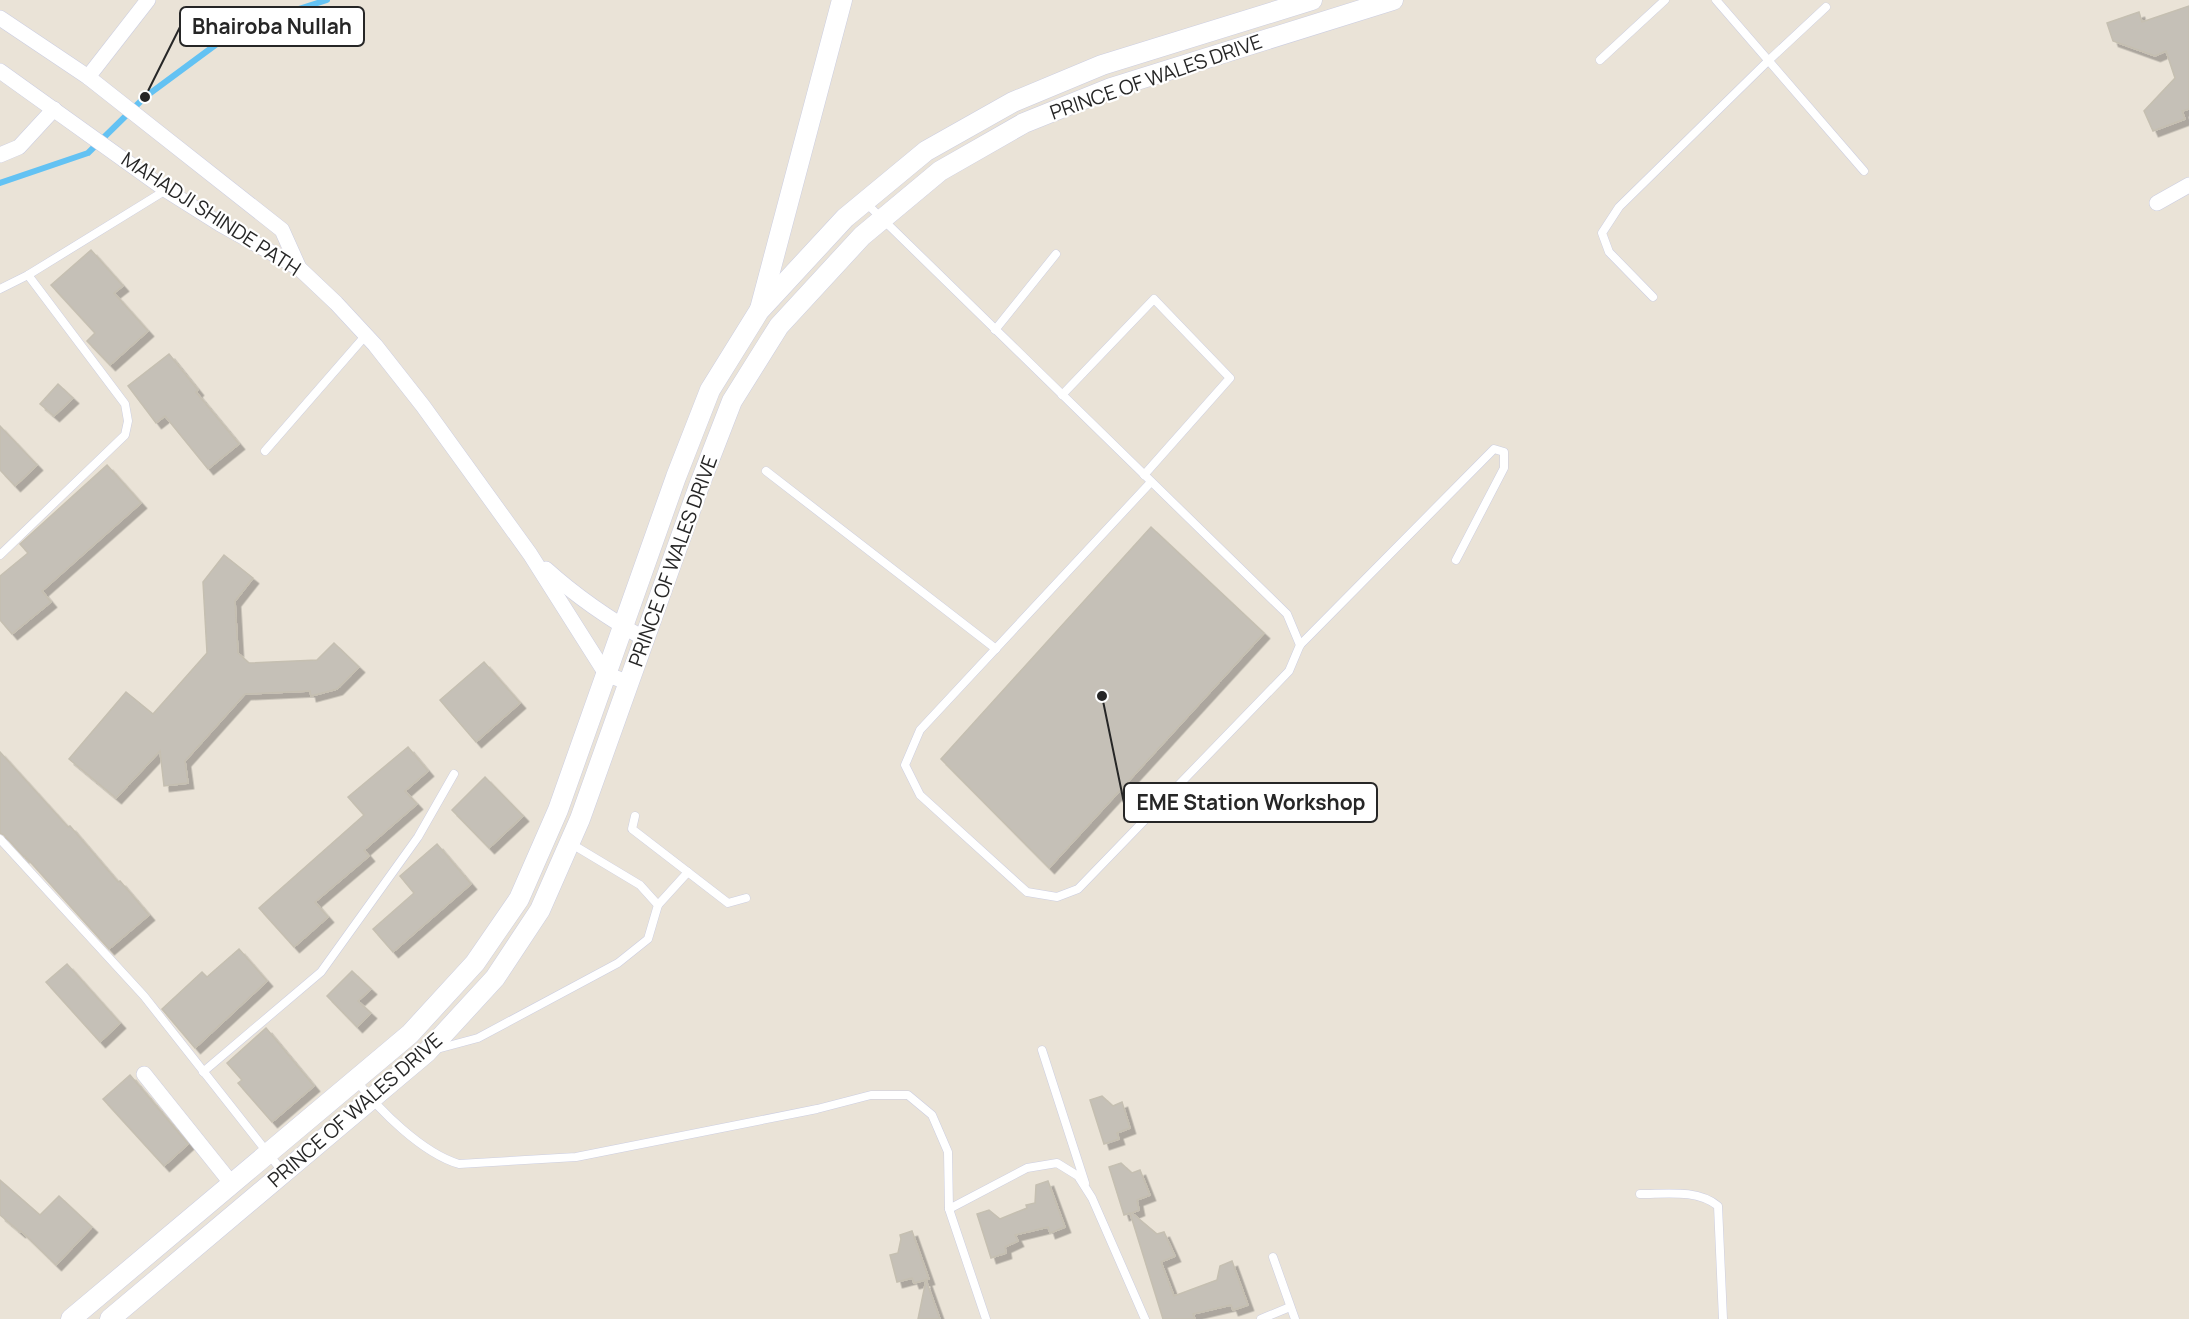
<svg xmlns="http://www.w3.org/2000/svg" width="2189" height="1319" viewBox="0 0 2189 1319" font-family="Manrope,sans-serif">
	<defs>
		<filter id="shadow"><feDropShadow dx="5.5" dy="5.5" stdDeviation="0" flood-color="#0004"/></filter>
	</defs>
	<rect width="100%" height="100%" fill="#eae3d7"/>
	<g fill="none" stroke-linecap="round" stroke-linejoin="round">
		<!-- stream -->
		<polyline stroke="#63c2f3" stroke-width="6" points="0,183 88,153 145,97 237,29 327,0"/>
	</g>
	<!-- building -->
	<g fill="#c5c0b7" stroke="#c5bfb1" stroke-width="1.5" filter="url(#shadow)">
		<polygon points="2189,6 2189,109 2182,111 2185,119 2153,131 2144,111 2175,78 2166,51 2155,56 2113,41 2107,23 2139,12 2142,22"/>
		<polygon points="91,250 123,286 114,293 148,331 110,365 87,341 95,333 51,285"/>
		<polygon points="169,354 198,390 196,392 239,444 208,469 165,416 156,423 128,386"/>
		<polygon points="58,384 73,398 54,416 40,404"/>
		<polygon points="0,426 37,465 15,486 0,470"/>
		<polygon points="107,465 141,503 42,591 51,602 12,634 0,620 0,576 28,553 20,544"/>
		<polygon points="1151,527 1264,633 1049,868 941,759"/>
		<polygon points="224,555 253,578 235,601 238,653 249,663 317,660 334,643 359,667 337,689 311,696 310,691 245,694 185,761 188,783 164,786 160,751 116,798 69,759 126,692 153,714 207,653 203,582"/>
		<polygon points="484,662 520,703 476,742 440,700"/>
		<polygon points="408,747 428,771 405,791 417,804 364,850 369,856 315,902 328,917 294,947 259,908 364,815 348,797"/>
		<polygon points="0,752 68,827 70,826 118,882 120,881 149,915 109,949 25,856 24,857 4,835 0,833"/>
		<polygon points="485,777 523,816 489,848 452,810"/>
		<polygon points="437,844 471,884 393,952 373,929 414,893 400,876"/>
		<polygon points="239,949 267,981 195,1048 162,1009 202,972 207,977"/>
		<polygon points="67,964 120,1023 100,1042 46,982"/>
		<polygon points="352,971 371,989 358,1001 371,1013 357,1027 327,996"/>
		<polygon points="266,1028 314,1086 272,1122 238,1083 242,1080 227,1063"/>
		<polygon points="130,1075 188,1144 164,1166 103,1099"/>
		<polygon points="1102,1096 1113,1106 1122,1102 1130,1128 1117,1133 1119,1139 1104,1144 1090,1100"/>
		<polygon points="1121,1163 1132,1173 1140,1170 1150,1195 1137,1200 1139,1210 1132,1213 1157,1234 1164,1232 1175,1256 1161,1262 1174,1296 1217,1280 1220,1266 1232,1261 1248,1305 1233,1310 1231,1305 1193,1314 1195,1319 1163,1319 1130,1213 1124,1215 1109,1167"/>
		<polygon points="0,1180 40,1215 59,1196 92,1227 56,1265 21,1231 20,1232 0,1215"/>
		<polygon points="1048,1181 1065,1227 1050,1233 1048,1227 1015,1235 1018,1241 1005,1247 1006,1253 991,1258 977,1214 989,1210 1000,1219 1027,1208 1026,1205 1035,1203 1036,1185"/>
		<polygon points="912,1231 929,1279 914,1283 912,1278 897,1282 890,1255 898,1253 901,1239 900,1235"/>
		<polygon points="926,1280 940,1319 918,1319"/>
	</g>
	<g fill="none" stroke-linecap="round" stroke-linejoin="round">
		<!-- service casing -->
		<g stroke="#cccee1" stroke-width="9">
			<g id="service">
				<polyline points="1716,0 1864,171"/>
				<polyline points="1600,60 1665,0"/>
				<polyline points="866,203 1287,614 1300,645"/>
				<polyline points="0,289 28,275 166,190"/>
				<polyline points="1653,297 1609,252 1602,233 1619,207 1768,61 1826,7"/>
				<polyline points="995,330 1056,254"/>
				<polyline points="1062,395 1154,299 1230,378 1144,475"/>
				<polyline points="265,451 366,335"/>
				<polyline points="766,471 996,649"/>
				<polyline points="1151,482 920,730 905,765 920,795 1027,892 1057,897 1078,889 1289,671 1300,645 1494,449 1504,452 1504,468 1456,560"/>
				<polyline points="0,555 125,435 128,421 125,404 28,275"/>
				<polyline points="635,816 632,829 728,903 746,898"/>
				<polyline points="0,839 144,996 282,1171"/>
				<polyline points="658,905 688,872"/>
				<polyline points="437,1049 478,1038 618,963 648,939 658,905 640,885 570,843"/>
				<polyline points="1042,1050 1085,1183"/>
				<polyline points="203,1072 321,972 418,837 454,774"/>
				<path d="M356,1080C379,1110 422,1153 459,1164L576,1157L817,1109L871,1095H908L932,1115L948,1152L949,1209L986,1319"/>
				<path d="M1640,1194C1666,1194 1697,1189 1718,1206L1723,1319"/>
				<polyline points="949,1209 1027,1168 1057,1163 1078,1176 1092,1198 1145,1319"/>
				<polyline points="1273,1257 1295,1319"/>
				<polyline points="1261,1319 1290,1307"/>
			</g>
		</g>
		<!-- minor casing -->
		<g stroke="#cccee1" stroke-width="16">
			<g id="minor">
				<polyline points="0,18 88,77 282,230 299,268"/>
				<polyline points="0,71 166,190 220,224 299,268 336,303 375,345 423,406 530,554 606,674 629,683"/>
				<polyline points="88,77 148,0"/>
				<polyline points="0,155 19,147 54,109"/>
				<polyline points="2157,203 2189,185"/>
				<path d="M546,569C576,596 609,619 645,639"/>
				<polyline points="144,1074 232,1184"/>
			</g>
		</g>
		<!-- tertiary casing -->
		<g stroke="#cccee1" stroke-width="21">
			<g id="tertiary">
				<polyline points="760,309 842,0"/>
				<polyline points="71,1319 410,1034 475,963 519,899 558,810 676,477 710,390 759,311 845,218 926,151 1013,102 1102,65 1312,0"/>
				<polyline points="110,1319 427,1052 495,978 540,910 580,819 699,486 732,401 779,326 862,236 940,171 1024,123 1111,88 1393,0"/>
			</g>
		</g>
		<!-- service -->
		<use href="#service" stroke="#fff" stroke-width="8"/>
		<!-- minor -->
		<use href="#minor" stroke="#fff" stroke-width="15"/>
		<!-- tertiary -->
		<use href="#tertiary" stroke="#fff" stroke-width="20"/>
	</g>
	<g text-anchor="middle" stroke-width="4.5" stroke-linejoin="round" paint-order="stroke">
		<!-- street labels -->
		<g font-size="20" fill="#262626" stroke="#fff">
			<text transform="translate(1156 77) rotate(-19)" y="7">PRINCE OF WALES DRIVE</text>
			<text transform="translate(211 214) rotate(33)" y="7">MAHADJI SHINDE PATH</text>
			<text transform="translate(673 561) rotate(-70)" y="7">PRINCE OF WALES DRIVE</text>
			<text transform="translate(355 1110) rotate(-41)" y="7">PRINCE OF WALES DRIVE</text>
		</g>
	</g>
	<!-- callouts -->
	<path fill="none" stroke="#262626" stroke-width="2" d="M145 97L180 27M1102 696L1124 803"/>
	<g fill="#262626" stroke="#fff" stroke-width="2">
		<circle cx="145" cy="97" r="6"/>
		<circle cx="1102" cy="696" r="6"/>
	</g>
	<g fill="#fff" stroke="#262626" stroke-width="2">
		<rect x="180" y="7" width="184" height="39" rx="6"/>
		<rect x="1124" y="783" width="253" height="39" rx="6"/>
	</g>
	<g font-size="21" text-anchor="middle" font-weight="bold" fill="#262626">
		<text x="272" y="34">Bhairoba Nullah</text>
		<text x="1251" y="810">EME Station Workshop</text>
	</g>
</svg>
